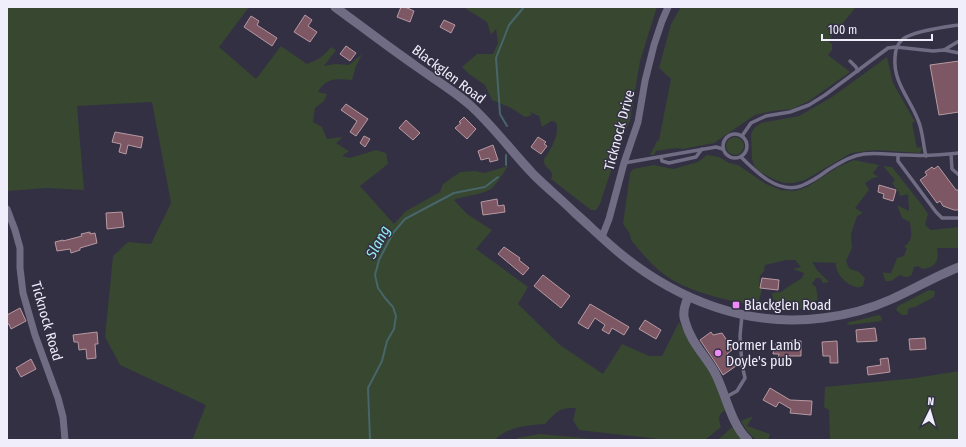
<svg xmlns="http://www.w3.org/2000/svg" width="966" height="447" viewBox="0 0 966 447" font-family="'Fira Sans Condensed',sans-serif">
	<rect width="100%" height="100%" fill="#333044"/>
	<!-- green -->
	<g fill="#374730">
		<path d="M7,7H130L135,8L249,7L219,47L256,79L281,46L307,64C318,60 324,56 331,47L336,50L324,66L335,64L349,65L362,54L356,66L352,80C337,79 326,77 318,92L327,94L324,101L315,108L313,122L322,127L327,139L343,137L336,143L349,151L342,156L350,158L376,150L386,153L388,164L360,186L394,224L406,211L440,192L443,184L460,172L475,171L484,173L508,166C503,173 499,181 493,187C486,195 465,195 454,200L467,214L492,230L476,249L528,287L518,304L560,345L603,374L622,344L649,356H662L679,322L691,345L708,366L726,410C718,414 718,419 721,427L705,440H667L579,430L573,420L576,408C559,407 556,412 545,424C528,425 507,427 495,440H192L206,405L120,365L105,337L113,256L128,242L151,244L171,203L152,102L77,106L84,190L46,188L8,191Z"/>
		<path d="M463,7H657L640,61L630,121L621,140L600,204L596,210H591L551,179C556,167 540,170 545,156L546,157C552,146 560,135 556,122L551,121L542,127L539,116L530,112L532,115L525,117L511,108L492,100L485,85L469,74L462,67L477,54H493L498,43L496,29L491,35L487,22Z"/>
		<polygon points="681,7 856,7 828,41 832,44 832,50 828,55 850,72 809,101 792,109 773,111 755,115 714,143 683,149 676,148 656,151 654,155 650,155 657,141 659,140 671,79 659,68 671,24"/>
		<polygon points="887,57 893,83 915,122 912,123 917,148 922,147 920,153 875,150 851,153 805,180 794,183 784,183 773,179 760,172 754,166 752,158 751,134 754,128 761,123 799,116 832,97"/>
		<circle cx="735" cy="146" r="9"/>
		<path d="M707,155L719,157L729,163L738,165L766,184L781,190L795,191L807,187L838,167L854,160L879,165L873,173L878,177L873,178L865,183L869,190L855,208L863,213L857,216L851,234L852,248L846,261L848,266L850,269L859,272L865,278L863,286C860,287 858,288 856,287C846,285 835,273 836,263L812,262L817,270L829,282L823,283L820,278H816L812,284L816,287L818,300L806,303L808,308L790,310L773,299L772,293L781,292L789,286L802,278L804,273L793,269L801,267L795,260H786L765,265L764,271L760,276L759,288L762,290L757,306C727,300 685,292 661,272C650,263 640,251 631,240L630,234L623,224L630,173L633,169L654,165L673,169L698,162Z"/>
		<path d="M883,166L892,167L922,205L928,214L925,225L931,230L959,227V248H937C939,260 937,267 923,269L918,266L914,267C912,277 909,279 900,275L891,281H885L883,272L886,273H891L897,258L904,256L907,248L904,247C914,239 911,234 910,222L902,218L897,205L909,211L908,194L900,196L898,191L892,183L895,180Z"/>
		<polygon points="929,290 935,291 934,297 915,307 909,308 907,315 902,315 896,310 898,306"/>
		<polygon points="879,315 882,318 881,321 850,325 846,323"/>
		<polygon points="959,371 959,440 830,440 829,410 824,407 825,387 916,378"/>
		<polygon points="753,416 747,426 770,434 768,440 756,440 747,431 741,421"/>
		<polygon points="732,427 745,440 718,440"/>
		<polygon points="540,434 603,440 516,440 517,438"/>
	</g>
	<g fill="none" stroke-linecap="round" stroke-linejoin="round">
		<!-- stream -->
		<g stroke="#486569" stroke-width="2">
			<polyline points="507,126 500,114 496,58 509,25 524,7"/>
			<polyline points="506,165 506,155"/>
			<polyline points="370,440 368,388 382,361 387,341 394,329 396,316 393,307 385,298 378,288 375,275 379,260 393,233 405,219 454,193 485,187 498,177"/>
		</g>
	</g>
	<!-- building -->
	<g fill="#7e5764" stroke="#b79aa2">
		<polygon points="401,7 405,7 414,11 410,22 397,17"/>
		<polygon points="305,15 312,20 308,26 317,32 310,42 294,32"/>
		<polygon points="251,16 259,21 257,25 277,38 272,46 244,27"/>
		<polygon points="444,20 455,25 451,33 440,27"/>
		<polygon points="346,46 356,53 350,61 340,54"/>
		<polygon points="959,61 959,112 939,115 930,65"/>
		<polygon points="346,104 368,119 356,136 350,132 357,121 341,110"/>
		<polygon points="464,117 476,129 467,139 455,128 461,123 459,122"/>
		<polygon points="406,120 420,133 413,140 399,128"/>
		<polygon points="115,132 143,137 141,148 128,145 126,154 119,152 121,144 112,142"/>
		<polygon points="364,136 370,139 365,147 360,143"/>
		<polygon points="538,137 546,142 544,144 547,146 541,154 531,147"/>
		<polygon points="493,145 498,160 490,162 489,158 481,160 478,151"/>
		<polygon points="938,166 956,190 959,190 959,210 954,210 943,206 940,201 937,203 920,180 927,175 925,172 932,167 934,169"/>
		<polygon points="879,185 896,190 893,201 883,198 884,194 878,192"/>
		<polygon points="497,199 498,206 504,205 505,212 483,215 481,202"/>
		<polygon points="122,212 124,227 107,229 106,213"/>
		<polygon points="90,232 90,234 95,233 97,243 80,248 80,250 71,253 70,249 57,251 55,242 63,240 63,241 82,236 81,234"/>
		<polygon points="504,247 520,258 519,260 529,268 523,275 498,254"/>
		<polygon points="543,275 570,296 561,308 534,286"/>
		<polygon points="762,278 779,280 778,290 760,288"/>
		<polygon points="590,304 629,327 624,335 612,328 609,334 602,330 605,325 595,318 588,329 578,323"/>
		<polygon points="20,308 26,321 11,329 9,324 7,324 7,315"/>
		<polygon points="645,320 661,330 656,339 639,329"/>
		<polygon points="875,328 877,341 857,342 856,330"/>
		<polygon points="97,332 98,344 95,344 96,358 87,359 86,349 79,350 78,342 74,342 73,335"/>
		<polygon points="711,332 713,335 722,333 728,342 727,343 732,345 731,348 732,350 727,354 736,366 723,375 715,362 700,340"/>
		<polygon points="925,338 926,349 910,350 909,339"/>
		<polygon points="791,341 801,341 801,356 786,356 786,358 778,358 779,354 773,354 774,348 776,348 776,343 791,343"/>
		<polygon points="837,341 838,363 830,363 830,356 823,356 822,342"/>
		<polygon points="888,358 890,372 868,375 867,367 881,365 880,359"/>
		<polygon points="31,359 36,369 21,377 16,368"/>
		<polygon points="770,388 790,400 812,401 811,415 790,413 791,409 779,402 776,407 763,400"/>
	</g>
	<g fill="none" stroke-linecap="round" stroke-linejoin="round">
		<!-- service -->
		<g stroke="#6f6c83" stroke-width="3.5">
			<polyline points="944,50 959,41"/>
			<polyline points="850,61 856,67 858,71"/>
			<circle cx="735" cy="146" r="12"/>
			<polyline points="742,136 751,123 766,116 790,112 809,105 825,95 888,48 896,47 933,51 944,50 959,53"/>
			<polyline points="951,154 952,169 959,175"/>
			<polyline points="898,155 898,161 936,212 942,218 959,218"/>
			<path d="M926,156C923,145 923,131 918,120C910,99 893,82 895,58C895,51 897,44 903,39C914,31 945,27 959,25"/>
			<polyline points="661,157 662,161 669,163 696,157 702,149"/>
			<path d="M741,157C756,172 778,194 801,186C811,182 820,176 828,170C840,163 850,156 864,154C878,152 893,155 907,155C924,156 942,155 959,153"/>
			<polyline points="624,163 716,147 723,149"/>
			<polyline points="726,397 737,391 745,378 742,365 740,336 742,315"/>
		</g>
		<!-- minor -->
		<g stroke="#6f6c83" stroke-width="7">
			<polyline points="7,209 15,230 20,248 20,268 23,293 35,335 58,398 63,417 65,440"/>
			<polyline points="602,237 609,219 624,163 638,122 645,81 654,45 662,21 668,7"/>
		</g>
		<!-- tertiary -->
		<g stroke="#6f6c83" stroke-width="9">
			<path d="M335,7C361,26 387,46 413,64C432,78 453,90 471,106C494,127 512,152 534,175C547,188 562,200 575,213C591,227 606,242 622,255C679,301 750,328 823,318C847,315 870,309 892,299C914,289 936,276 959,267"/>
			<path d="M688,297C685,305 682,313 685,321C690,341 704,354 714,371C726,393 730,423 748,440"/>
		</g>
	</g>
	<!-- markers -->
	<g fill="#ee8bf8" stroke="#333044" stroke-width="1.5">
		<rect x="732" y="301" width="8" height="8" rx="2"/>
		<circle cx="718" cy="353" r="4"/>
	</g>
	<g text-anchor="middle" stroke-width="3" stroke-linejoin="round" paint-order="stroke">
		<!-- street labels -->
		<g font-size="14" fill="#f0eefb" stroke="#333044">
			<text transform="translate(449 74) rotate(37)" y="5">Blackglen Road</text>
			<text transform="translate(619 130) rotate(-75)" y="5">Ticknock Drive</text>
			<text transform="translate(47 321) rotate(74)" y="5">Ticknock Road</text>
		</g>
		<!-- poi labels -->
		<g font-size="14" fill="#f0eefb" stroke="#333044" text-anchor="start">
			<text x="744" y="310">Blackglen Road</text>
			<text x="726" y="350">Former Lamb<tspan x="726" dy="16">Doyle's pub</tspan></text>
		</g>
		<!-- water labels -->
		<g font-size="15" font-style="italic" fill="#93ebee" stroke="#333044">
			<text transform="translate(378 242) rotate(-62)" y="5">Slang</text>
		</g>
	</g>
	<!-- border -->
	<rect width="966" height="447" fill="none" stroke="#f0eefb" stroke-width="16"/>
	<!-- north arrow -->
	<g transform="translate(930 411) rotate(5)" stroke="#333044" stroke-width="3" paint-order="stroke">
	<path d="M0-3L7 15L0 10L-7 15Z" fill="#f0eefb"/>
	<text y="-6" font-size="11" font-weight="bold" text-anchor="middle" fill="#f0eefb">N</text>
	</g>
	<!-- scale -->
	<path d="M822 34v6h110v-6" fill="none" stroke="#f0eefb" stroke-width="2"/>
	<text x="828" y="34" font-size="12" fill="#f0eefb" stroke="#333044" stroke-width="3" paint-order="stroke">100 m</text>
</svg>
